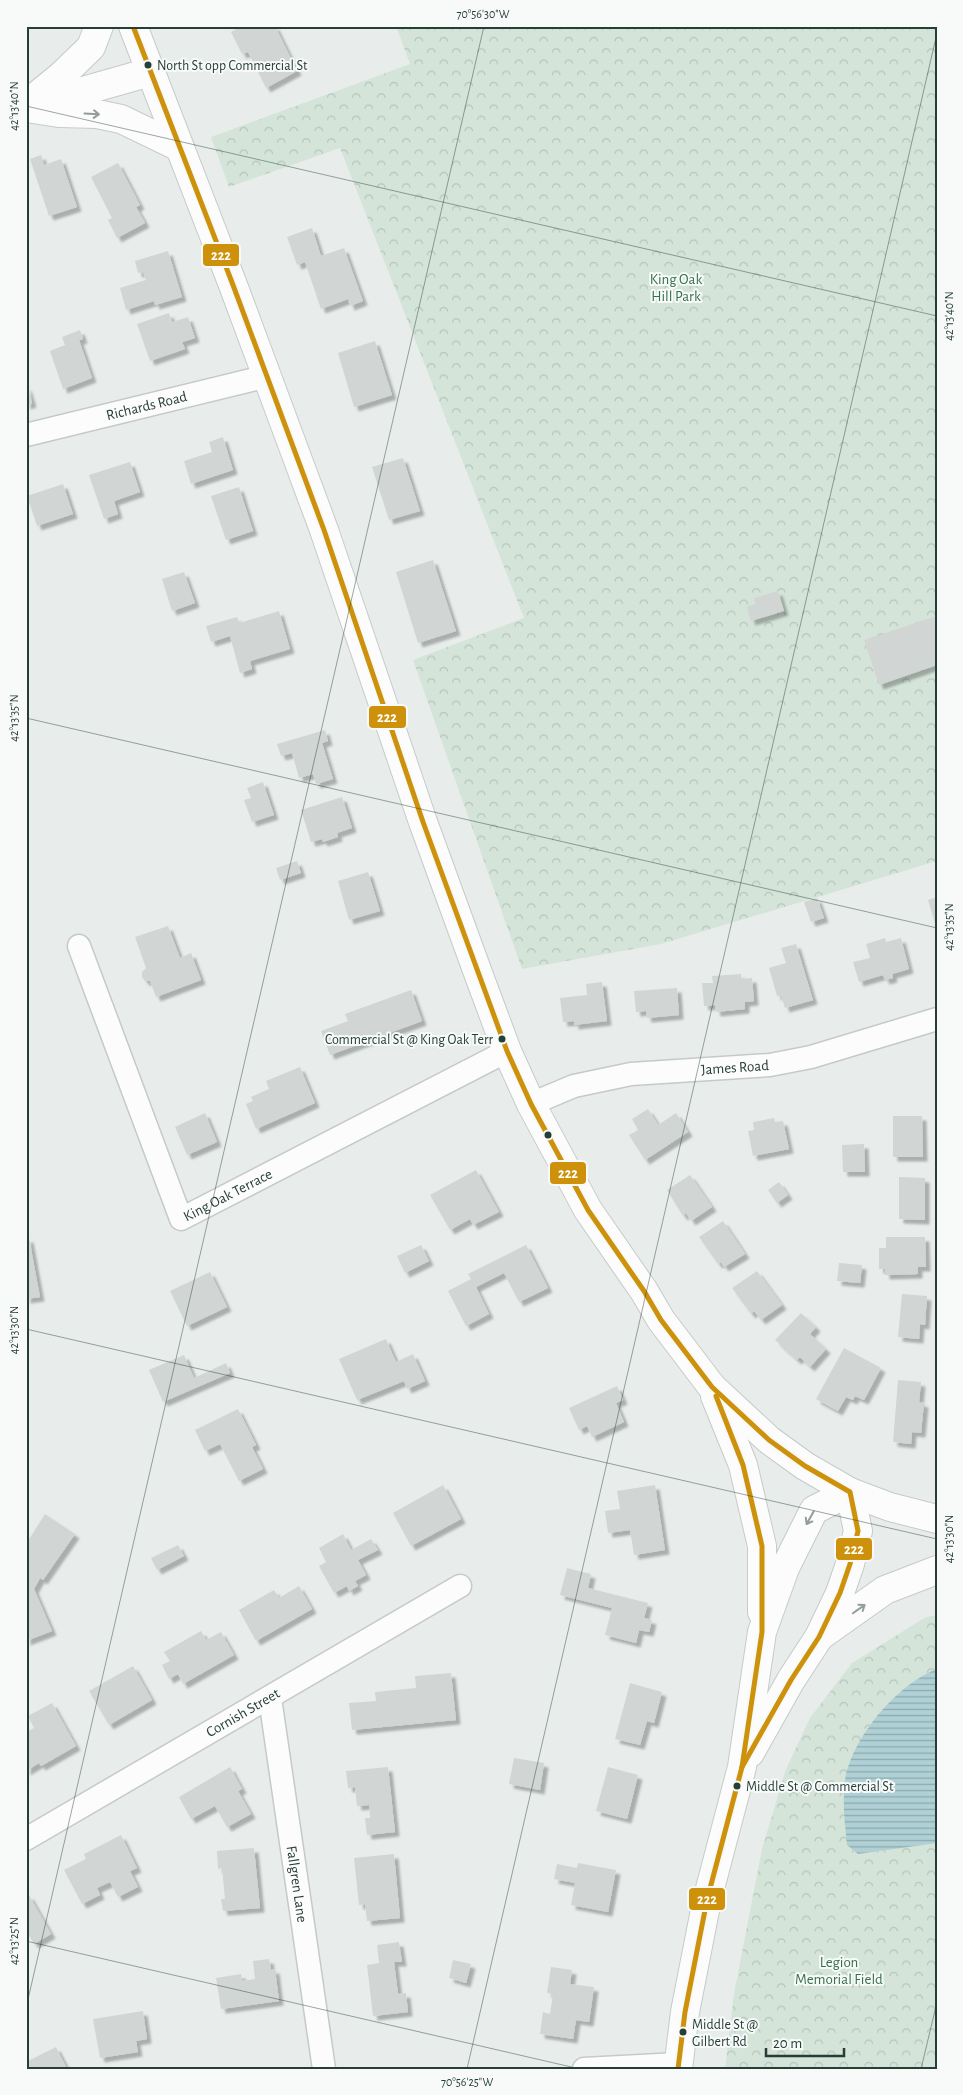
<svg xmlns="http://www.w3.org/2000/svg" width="963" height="2095" viewBox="0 0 963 2095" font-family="'Alegreya Sans',sans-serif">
	<defs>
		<pattern id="forest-crowns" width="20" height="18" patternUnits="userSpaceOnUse" patternTransform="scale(1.25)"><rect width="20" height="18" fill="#d4e4d9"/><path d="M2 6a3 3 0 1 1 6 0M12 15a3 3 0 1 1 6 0" fill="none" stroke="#b6c5bb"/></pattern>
		<pattern id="water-rules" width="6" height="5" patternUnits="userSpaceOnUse" patternTransform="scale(1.25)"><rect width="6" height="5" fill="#afd0d5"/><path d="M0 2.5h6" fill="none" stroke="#8eaaae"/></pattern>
		<filter id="shadow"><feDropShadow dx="4.5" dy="4.5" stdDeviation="1" flood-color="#0004"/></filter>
	</defs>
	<rect width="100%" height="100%" fill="#e8edeb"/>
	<!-- forest -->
	<g fill="url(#forest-crowns)">
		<polygon points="396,26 937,26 937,861 661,944 522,969 413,660 524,618 340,148 229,187 211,137 410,64"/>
		<polygon points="937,1615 937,2069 725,2069 734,1994 762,1849 786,1769 810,1718 852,1663 926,1617"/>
	</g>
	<!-- water -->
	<path fill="url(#water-rules)" d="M937,1669V1843L858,1854L847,1845C845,1824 842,1802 845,1780C852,1738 897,1684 937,1669Z"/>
	<!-- building -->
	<g fill="#d1d5d4" filter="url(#shadow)">
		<polygon points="238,26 275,26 297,71 266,88 248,52 242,54 231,32 238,28"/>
		<polygon points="41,155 44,165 61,159 77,207 49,216 30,159"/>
		<polygon points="118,163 140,205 136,207 145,223 117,238 108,220 112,218 91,177"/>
		<polygon points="312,228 321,256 344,248 363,301 350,306 348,299 321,309 305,262 297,265 287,237"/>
		<polygon points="168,251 182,297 155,305 154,301 126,310 120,288 146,280 143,272 138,273 135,261"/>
		<polygon points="169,313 172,322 188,317 195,338 182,342 185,349 150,361 137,324"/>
		<polygon points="80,330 83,339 79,340 92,378 63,389 50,351 65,345 62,337"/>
		<polygon points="375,341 392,395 354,407 338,353"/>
		<polygon points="27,386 32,403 26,405 26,387"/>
		<polygon points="223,437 233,470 191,484 184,461 212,452 209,442"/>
		<polygon points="403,458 420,511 389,520 372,467"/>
		<polygon points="130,462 140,492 114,501 118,514 104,519 89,475"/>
		<polygon points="63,484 73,514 37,526 27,496"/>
		<polygon points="239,487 253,531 226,540 211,496"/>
		<polygon points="433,560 456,631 418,643 396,572"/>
		<polygon points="184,572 195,603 172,611 162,579"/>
		<polygon points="778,591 784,611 751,621 747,607 755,604 754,598"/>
		<polygon points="279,611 290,649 250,661 252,669 240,673 230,636 211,642 206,626 237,617 239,623"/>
		<polygon points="937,616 937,665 879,685 864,640"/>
		<polygon points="325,730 328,741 322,743 333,779 316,784 313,774 299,778 292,753 281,756 277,744"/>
		<polygon points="263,782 274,815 252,822 244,800 251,798 247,788"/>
		<polygon points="342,797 352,828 337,833 338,837 323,842 322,839 311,842 301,810"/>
		<polygon points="297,861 301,873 280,880 276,868"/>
		<polygon points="368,872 380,911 349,920 338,881"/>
		<polygon points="937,897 937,927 936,927 928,900"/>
		<polygon points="817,898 824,918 811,922 804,902"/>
		<polygon points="168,926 180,958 191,953 201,980 156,997 150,981 145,981 142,977 142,972 146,968 135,937"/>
		<polygon points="885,938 886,942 901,938 909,969 892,974 893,978 885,980 883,975 859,982 853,962 870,958 866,944"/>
		<polygon points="796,944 813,1000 785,1008 781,995 777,996 769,968 786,963 781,948"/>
		<polygon points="741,974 741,979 752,978 754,1001 745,1002 745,1009 716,1012 715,1005 704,1006 702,983 713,983 712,976"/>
		<polygon points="602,982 607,1021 574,1025 574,1021 563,1022 560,998 587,995 586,984"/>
		<polygon points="677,988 679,1015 647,1018 646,1011 636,1012 634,991"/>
		<polygon points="411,990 422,1021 330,1055 321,1031 348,1021 345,1014"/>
		<polygon points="300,1067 315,1103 256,1129 246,1104 253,1101 251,1097 269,1089 266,1081"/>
		<polygon points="648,1109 658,1125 676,1113 688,1132 645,1160 629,1135 638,1130 632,1119"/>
		<polygon points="205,1113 217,1142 187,1155 175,1127"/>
		<polygon points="893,1116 922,1116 923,1157 893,1157"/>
		<polygon points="774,1118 775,1122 783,1121 789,1149 753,1156 748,1131 754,1130 753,1122"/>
		<polygon points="864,1144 865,1172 843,1172 842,1145"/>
		<polygon points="476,1170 499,1212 473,1225 470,1219 450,1230 430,1195"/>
		<polygon points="690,1175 712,1207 691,1221 686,1213 683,1216 667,1190"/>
		<polygon points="899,1177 925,1178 925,1220 899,1219"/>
		<polygon points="779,1182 788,1195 777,1203 768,1190"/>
		<polygon points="723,1221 745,1254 724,1267 721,1262 718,1264 699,1237"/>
		<polygon points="886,1237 925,1237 926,1267 918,1267 918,1274 885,1275 885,1269 879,1269 879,1248 886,1248"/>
		<polygon points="26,1238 29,1238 40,1297 26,1299"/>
		<polygon points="421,1245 429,1261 405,1273 397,1256"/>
		<polygon points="526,1245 548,1288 519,1302 504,1273 476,1287 489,1314 466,1326 448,1291 471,1279 468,1274"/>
		<polygon points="839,1263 862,1265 860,1283 837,1281"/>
		<polygon points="757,1271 782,1305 761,1320 754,1311 751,1314 732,1288"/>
		<polygon points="210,1272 227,1307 187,1326 170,1291"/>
		<polygon points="902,1294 927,1296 925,1325 920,1324 919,1339 898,1337"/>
		<polygon points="801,1313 816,1327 810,1334 826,1349 810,1367 800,1357 797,1360 775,1340"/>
		<polygon points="386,1339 396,1362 413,1354 425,1381 407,1389 404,1381 357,1400 339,1359"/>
		<polygon points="844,1348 881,1368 864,1400 855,1396 853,1400 846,1397 838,1411 816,1399"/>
		<polygon points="184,1355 194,1378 226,1363 230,1373 163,1402 149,1370"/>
		<polygon points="898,1380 921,1382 919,1402 924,1403 921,1433 912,1432 911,1444 893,1442"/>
		<polygon points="617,1386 623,1400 616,1403 624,1422 592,1437 587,1426 579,1430 569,1408"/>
		<polygon points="238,1409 256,1445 252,1447 263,1469 239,1481 220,1444 205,1451 195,1430"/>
		<polygon points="443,1485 461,1519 411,1546 393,1513"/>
		<polygon points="655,1485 665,1550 634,1555 630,1530 608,1533 605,1511 620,1509 617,1491"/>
		<polygon points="45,1514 75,1534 43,1580 40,1578 34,1589 52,1631 26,1641 26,1544"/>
		<polygon points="343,1534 351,1550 371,1539 378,1550 358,1560 366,1575 355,1581 358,1586 349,1591 347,1586 334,1593 319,1566 326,1562 319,1548"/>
		<polygon points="178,1545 184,1556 157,1570 151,1558"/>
		<polygon points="567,1568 591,1574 588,1588 648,1603 644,1618 652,1620 649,1632 639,1630 636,1643 605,1635 612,1608 560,1595"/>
		<polygon points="299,1586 312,1609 256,1641 239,1610 274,1590 279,1598"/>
		<polygon points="201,1631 206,1640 221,1632 234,1655 183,1684 178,1674 169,1679 162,1665 170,1661 164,1652"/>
		<polygon points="133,1666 152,1700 109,1725 89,1691"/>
		<polygon points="451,1673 456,1720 352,1730 349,1703 376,1701 375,1692 416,1688 415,1676"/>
		<polygon points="630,1683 662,1692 654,1723 647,1721 640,1745 615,1739"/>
		<polygon points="52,1703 76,1746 41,1766 39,1763 26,1771 26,1732 34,1728 28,1716"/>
		<polygon points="514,1758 544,1763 540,1790 509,1784"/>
		<polygon points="230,1767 242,1789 238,1791 251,1814 227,1827 215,1806 191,1819 179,1797"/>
		<polygon points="388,1767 395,1832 367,1835 365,1818 370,1818 369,1805 357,1806 355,1787 348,1788 346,1771"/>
		<polygon points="608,1767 638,1775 627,1819 596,1811"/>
		<polygon points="121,1835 137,1868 130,1871 138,1887 118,1897 110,1882 97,1888 100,1895 82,1904 64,1870 86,1859 84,1854"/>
		<polygon points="254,1848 260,1908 223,1911 221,1899 225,1899 222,1868 218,1869 217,1851"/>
		<polygon points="394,1854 400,1918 367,1921 365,1904 359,1905 354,1858"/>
		<polygon points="578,1863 616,1870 608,1912 571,1905 575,1883 554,1879 557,1864 577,1868"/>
		<polygon points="29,1895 51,1934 34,1944 26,1930 26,1897"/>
		<polygon points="399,1942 402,1962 394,1962 398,1994 406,1993 408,2012 373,2016 367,1965 379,1963 377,1945"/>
		<polygon points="269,1959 271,1970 275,1969 279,2001 221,2009 216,1978 241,1974 242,1981 255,1979 253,1961"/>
		<polygon points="453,1960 471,1964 466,1983 449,1978"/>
		<polygon points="551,1967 572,1970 570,1984 594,1987 589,2022 576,2020 573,2039 540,2034 543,2012 550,2014 553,1994 547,1993"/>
		<polygon points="143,2011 147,2039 136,2041 138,2052 100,2058 93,2019"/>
		<polygon points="56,2047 67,2069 26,2069 26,2062"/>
	</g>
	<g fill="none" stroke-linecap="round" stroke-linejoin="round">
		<!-- minor casing -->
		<g stroke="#c5cac8" stroke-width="25">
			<g id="minor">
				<path id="s1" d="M26,435L268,376"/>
				<path id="s2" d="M79,946L181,1219L507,1051"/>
				<path id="s3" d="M531,1104L574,1086L631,1074L770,1065L811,1057L937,1019"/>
				<path id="s4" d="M270,1698L324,2069"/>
				<path id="s5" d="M26,1839L460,1586"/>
				<polyline points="584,2069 678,2064"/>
			</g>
		</g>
		<!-- secondary casing -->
		<g stroke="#c5cbc9" stroke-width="30">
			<g id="secondary">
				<polyline points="133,26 233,285 324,530 423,822 478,973 507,1051 531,1104 588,1210 644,1291 661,1320 712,1387 769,1440 805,1466 850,1492 890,1507 937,1519"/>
				<polyline points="29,102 61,76 91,47 99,26"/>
				<polyline points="41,103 150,72"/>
				<polyline points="26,108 59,113 97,114 121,119 179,147"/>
				<polyline points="715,1396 743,1465 762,1546 762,1612"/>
				<polyline points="820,1636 885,1590 937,1570"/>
				<polyline points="750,1753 791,1680 819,1637 840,1593 850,1564 858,1531 850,1492"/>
				<polyline points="678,2069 685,2012 707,1900 742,1767 762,1632 785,1568 814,1510 850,1492"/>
			</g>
		</g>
		<!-- minor -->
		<use href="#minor" stroke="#fcfcfc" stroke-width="22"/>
		<!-- secondary -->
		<use href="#secondary" stroke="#fcfcfc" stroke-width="28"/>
		<!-- bus-1 casing -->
		<g stroke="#f7faf9" stroke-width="9">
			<g id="bus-1">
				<polyline points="133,26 233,285 324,530 423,822 507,1051 531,1104 588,1210 644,1291 661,1320 712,1387 769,1440 805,1466 850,1492 858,1531 850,1564 840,1593 819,1637 791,1680 742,1767"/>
				<polyline points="678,2069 685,2012 707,1900 742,1767 762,1632 762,1546 743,1465 716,1396"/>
			</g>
		</g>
		<!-- bus-1 -->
		<use href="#bus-1" stroke="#cd910b" stroke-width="5"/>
	</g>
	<!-- one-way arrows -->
	<defs><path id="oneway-shaft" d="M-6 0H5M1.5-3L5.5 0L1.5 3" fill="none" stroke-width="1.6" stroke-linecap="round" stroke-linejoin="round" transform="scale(1.25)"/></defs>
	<g stroke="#929d9a">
		<use href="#oneway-shaft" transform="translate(92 114) rotate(3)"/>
		<use href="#oneway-shaft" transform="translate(810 1518) rotate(119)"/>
		<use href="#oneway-shaft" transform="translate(859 1609) rotate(-35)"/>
	</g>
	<!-- ticks -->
	<path fill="none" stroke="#273e38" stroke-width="1" stroke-opacity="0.45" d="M26,38L29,26M26,106L937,316M26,718L937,928M26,1329L937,1539M26,1941L580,2069M26,2008L484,26M467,2069L937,33M921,2069L937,2002"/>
	<!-- markers -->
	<g fill="#273e38" stroke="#f7faf9" stroke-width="2">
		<circle cx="148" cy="65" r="4.5"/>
		<circle cx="502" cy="1039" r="4.5"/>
		<circle cx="548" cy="1135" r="4.5"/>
		<circle cx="737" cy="1786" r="4.5"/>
		<circle cx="683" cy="2032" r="4.5"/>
	</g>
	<g text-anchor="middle" stroke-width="4" stroke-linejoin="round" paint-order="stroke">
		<!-- bus labels -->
		<g font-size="14" fill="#273e38" stroke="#f7faf9" text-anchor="start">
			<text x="157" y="70">North St opp Commercial St</text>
			<text x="493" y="1044" text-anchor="end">Commercial St @ King Oak Terr</text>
			<text x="746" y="1791">Middle St @ Commercial St</text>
			<text x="692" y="2029">Middle St @<tspan x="692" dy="17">Gilbert Rd</tspan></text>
		</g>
		<!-- park labels -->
		<g font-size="15" fill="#36714d" stroke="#f7faf9">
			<text x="676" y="284">King Oak<tspan x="676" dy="17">Hill Park</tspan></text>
			<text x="839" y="1967">Legion<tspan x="839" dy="17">Memorial Field</tspan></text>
		</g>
		<!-- street labels -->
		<g font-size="15" fill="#273e38" stroke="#f7faf9">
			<text dy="5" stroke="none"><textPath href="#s1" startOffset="124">Richards Road</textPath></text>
			<text dy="5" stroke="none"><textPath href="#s3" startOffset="209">James Road</textPath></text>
			<text dy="5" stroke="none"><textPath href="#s2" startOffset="344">King Oak Terrace</textPath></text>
			<text dy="5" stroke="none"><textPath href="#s5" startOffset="251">Cornish Street</textPath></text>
			<text dy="5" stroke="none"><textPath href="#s4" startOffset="188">Fallgren Lane</textPath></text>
		</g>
	</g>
	<g stroke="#f7faf9" stroke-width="2">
		<rect x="202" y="243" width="38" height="24" rx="5" fill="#cd910b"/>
		<rect x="368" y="705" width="39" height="24" rx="5" fill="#cd910b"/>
		<rect x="549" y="1161" width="38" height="24" rx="5" fill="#cd910b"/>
		<rect x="835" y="1537" width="38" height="24" rx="5" fill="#cd910b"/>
		<rect x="688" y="1887" width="38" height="24" rx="5" fill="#cd910b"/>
	</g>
	<g font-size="14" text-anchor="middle" font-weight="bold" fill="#fff">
		<text x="221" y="260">222</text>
		<text x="387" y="722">222</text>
		<text x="568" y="1178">222</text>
		<text x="854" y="1554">222</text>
		<text x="707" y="1904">222</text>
	</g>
	<!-- border -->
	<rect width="963" height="2095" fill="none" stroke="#f7faf9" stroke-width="55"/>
	<!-- scale -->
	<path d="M766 2048v8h78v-8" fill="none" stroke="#273e38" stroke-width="2.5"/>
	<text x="773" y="2048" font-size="15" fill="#273e38" stroke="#f7faf9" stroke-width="4" paint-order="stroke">20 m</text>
	<rect x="28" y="28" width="908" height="2040" fill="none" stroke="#273e38" stroke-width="2"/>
	<g font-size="12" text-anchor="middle" fill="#273e38">
		<text x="483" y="18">70°56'30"W</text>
		<text transform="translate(14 106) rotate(-90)" y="4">42°13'40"N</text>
		<text transform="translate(949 316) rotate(-90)" y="4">42°13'40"N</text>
		<text transform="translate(14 718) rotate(-90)" y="4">42°13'35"N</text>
		<text transform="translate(949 927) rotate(-90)" y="4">42°13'35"N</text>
		<text transform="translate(14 1330) rotate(-90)" y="4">42°13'30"N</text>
		<text transform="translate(949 1539) rotate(-90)" y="4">42°13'30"N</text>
		<text transform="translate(14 1941) rotate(-90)" y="4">42°13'25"N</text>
		<text x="467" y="2086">70°56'25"W</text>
	</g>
</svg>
